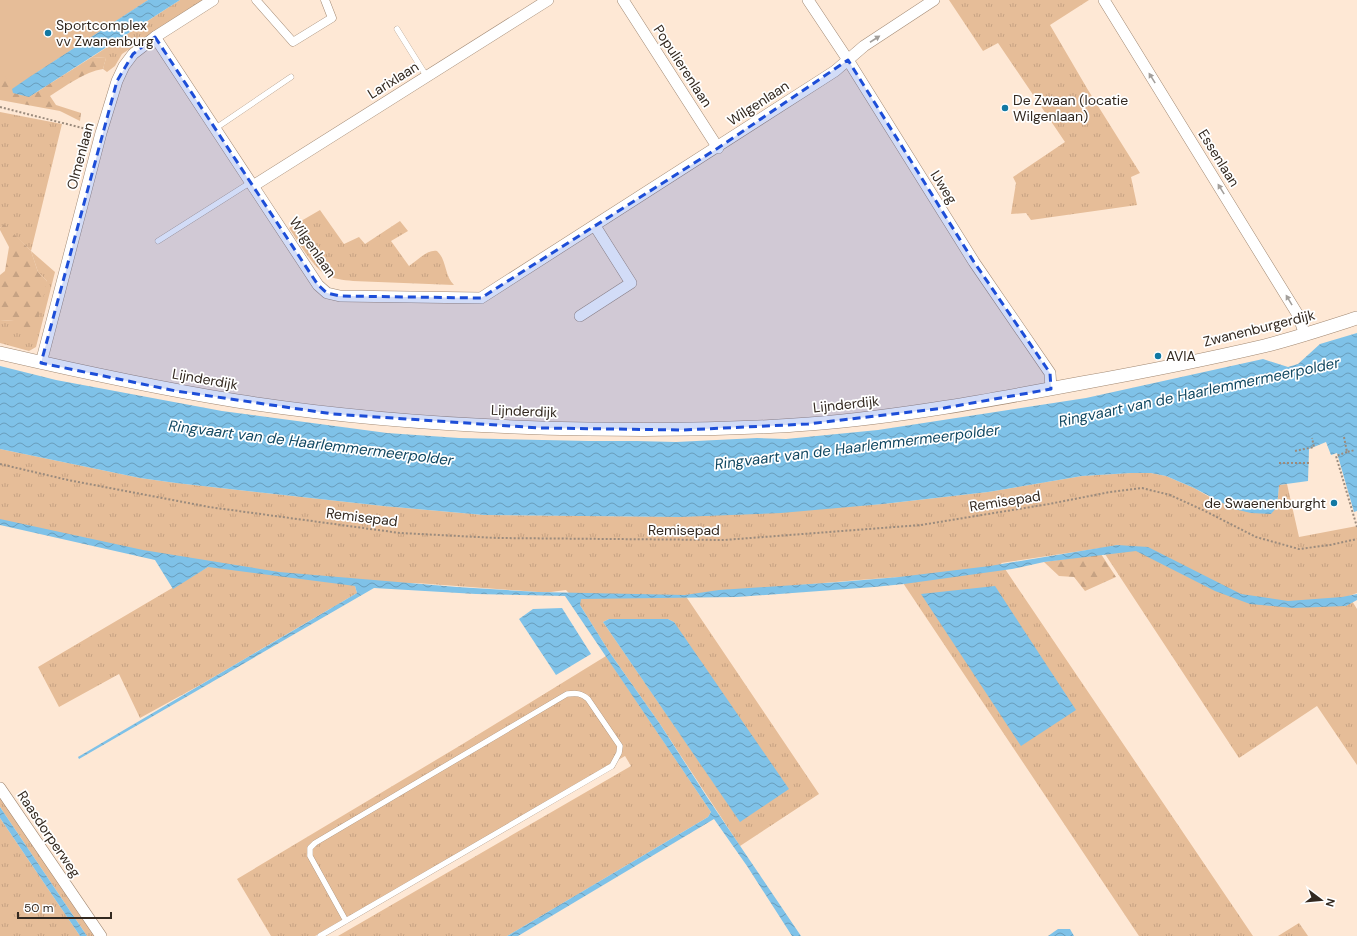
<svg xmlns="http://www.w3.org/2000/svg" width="1357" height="936" viewBox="0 0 1357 936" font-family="'DM Sans',sans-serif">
	<defs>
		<pattern id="grass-tufts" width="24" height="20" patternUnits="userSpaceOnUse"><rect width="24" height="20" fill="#e6bd98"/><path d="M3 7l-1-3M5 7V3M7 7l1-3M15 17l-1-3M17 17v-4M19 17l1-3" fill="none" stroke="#c6a283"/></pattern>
		<pattern id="forest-firs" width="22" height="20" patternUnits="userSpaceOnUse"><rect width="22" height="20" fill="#e6bd98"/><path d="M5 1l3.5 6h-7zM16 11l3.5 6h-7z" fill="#c6a283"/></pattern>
		<pattern id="water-waves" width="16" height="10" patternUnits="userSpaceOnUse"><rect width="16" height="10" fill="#7fc2e8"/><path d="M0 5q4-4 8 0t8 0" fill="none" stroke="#699ebc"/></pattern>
	</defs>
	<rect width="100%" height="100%" fill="#fee8d5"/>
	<!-- grass -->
	<g fill="url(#grass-tufts)" fill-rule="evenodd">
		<polygon points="180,0 205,0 122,54 115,66 107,72 103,69 106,58 92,57"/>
		<polygon points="949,0 1089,0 1050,25 1088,90 1140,173 1131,177 1137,205 1031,220 1026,213 1011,214 1016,183 1013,177 1065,142 998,43 983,51"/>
		<polygon points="0,112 62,124 31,251 55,272 36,347 29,351 0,343 0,320 14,321 47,281 38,272 31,251 4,225 0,228"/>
		<path d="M320,210L344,244L359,237L365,244L400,221L408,231L391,241L409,266C417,261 427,249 437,251C447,260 444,275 454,285L353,281C343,280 333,279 325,274C313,267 297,240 289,228Z"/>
		<path d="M0,449L140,478L176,483L383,506L484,515L680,517L883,504L988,492L1082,476L1131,473H1151L1166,476L1194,488L1215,500L1277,506L1279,485L1287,484L1299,537L1357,526V593L1349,596L1357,609V765L1317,706L1239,758L1101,548L1001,563L1253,936H1139L899,577L859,580L685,595L819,794L740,846L660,724L610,653L580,605L566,590L551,592H538L416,583L355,586L357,593L200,685L140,718L119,674L59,707L38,667L213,564L159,556L0,522ZM609,619H668L674,622L740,821L603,622Z"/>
		<polygon points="606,656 711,812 708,817 507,936 338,936 631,766 625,756 315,936 271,936 237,879 461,745"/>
		<polygon points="0,796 96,936 87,936 0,807"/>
		<polygon points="0,818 80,936 0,936"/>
		<polygon points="1299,923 1308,936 1278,936"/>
	</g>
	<!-- forest -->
	<g fill="url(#forest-firs)">
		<path d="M148,0L28,78L29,97L92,57L106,58L103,69C84,72 66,86 50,96L56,105L81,113L80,121L60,111L0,100V38Z"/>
		<polygon points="4,224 31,251 38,272 47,281 35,334 14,321 0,320 0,275 5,271 9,247 0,230 0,228"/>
		<polygon points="1101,554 1116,577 1085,591 1074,577 1059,576 1044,562"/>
	</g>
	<!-- pitch -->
	<polygon fill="#e6bd98" points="0,0 148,0 28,78 12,89 0,66"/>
	<!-- water -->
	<g fill="url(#water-waves)">
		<polygon points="148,0 180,0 29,97 13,93 12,89 28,78"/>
		<polygon points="1357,333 1357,511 1354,512 1337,453 1331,455 1326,442 1309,449 1308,481 1279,485 1277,507 1271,514 1251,513 1234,509 1194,488 1166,476 1151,473 1131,473 1082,476 988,492 883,504 781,513 680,517 484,515 383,506 176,483 140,478 0,449 0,366 56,380 222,411 387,433 459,438 589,441 637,441 676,442 757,438 786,439 878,430 1086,398 1263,359 1288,367 1298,364 1320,344"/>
		<polygon points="0,519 143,550 279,572 457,587 538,592 685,595 719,590 840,582 899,577 990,566 1117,545 1148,547 1241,594 1288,601 1342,597 1357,594 1357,600 1346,606 1293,608 1250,604 1215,591 1136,551 1044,562 1012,569 904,584 874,587 737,597 581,599 580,605 610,653 660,724 707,797 801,936 792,936 747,866 714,819 518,936 507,936 703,820 708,817 711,812 565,596 476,594 374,588 79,759 78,757 357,593 355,586 208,567 173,589 155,560 0,525"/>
		<polygon points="995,586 1076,710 1021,746 921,594"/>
		<polygon points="562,608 591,654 556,675 519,619 533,609"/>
		<polygon points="609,619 668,619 674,622 789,789 740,822 603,622"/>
		<polygon points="0,807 87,936 80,936 0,818"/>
		<polygon points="1058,929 1070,929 1074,936 1048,936"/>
	</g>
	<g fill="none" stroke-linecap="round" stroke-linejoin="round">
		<!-- service casing -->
		<g stroke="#a28973" stroke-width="6">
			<g id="service">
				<polyline points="397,29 427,77"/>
				<polyline points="216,128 291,77"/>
				<polyline points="158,241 251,182"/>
				<path d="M320,936L612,766L619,753L620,746L588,699C581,693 577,693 567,694L315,843L310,848V856L346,921"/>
			</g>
		</g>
		<!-- pedestrian casing -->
		<g stroke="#a28973" stroke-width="9">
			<polyline id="pedestrian" points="256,0 293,42 332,18 325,0"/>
		</g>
		<!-- minor casing -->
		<g stroke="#a28973" stroke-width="12">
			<g id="minor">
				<polyline points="623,0 718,148"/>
				<polyline points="808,0 848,60 974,262 1050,373 1051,389"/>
				<polyline points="1104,0 1298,315 1305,335"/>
				<polyline points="155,37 318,285 327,293 340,296 481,298 821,80 835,71 864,46 934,0"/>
				<polyline points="253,186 548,0"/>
				<polyline points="580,316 631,283 595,226"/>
				<polyline points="41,363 101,133 117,81 124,66 133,54 155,37 213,0"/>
				<polyline points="0,788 101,936"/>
			</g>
		</g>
		<!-- tertiary casing -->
		<g stroke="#a28973" stroke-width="14">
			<path id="tertiary" d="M0,353C78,371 157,388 237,401C353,419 470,427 588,429C661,430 735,430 809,424C900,417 991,400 1082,383C1143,372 1204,360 1264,346C1296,338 1326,328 1357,318"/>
		</g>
		<!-- path -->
		<g stroke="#9b8b7d" stroke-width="2" stroke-dasharray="2 2" stroke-linecap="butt">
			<polyline points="0,107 90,130"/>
			<polyline points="1344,437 1347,452 1355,450"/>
			<polyline points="1295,451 1314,447 1312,438"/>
			<polyline points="1347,452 1336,456 1357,527"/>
			<polyline points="1279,463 1311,463"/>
			<polyline points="0,464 68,480 209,507 400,533 497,538 724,540 921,525 1049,504 1110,492 1142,488 1170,495 1205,511 1256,537 1299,549 1330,545 1357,539"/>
		</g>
		<!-- service -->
		<use href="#service" stroke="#fff" stroke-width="5.5"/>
		<!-- pedestrian -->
		<use href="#pedestrian" stroke="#fff" stroke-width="8"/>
		<!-- minor -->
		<use href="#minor" stroke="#fff" stroke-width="11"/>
		<!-- tertiary -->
		<use href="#tertiary" stroke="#fff" stroke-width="13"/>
	</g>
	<!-- one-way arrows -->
	<defs><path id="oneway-solid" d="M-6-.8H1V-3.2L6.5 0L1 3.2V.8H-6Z"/></defs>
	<g fill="#a39f9b">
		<use href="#oneway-solid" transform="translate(875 39) rotate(-33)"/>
		<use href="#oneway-solid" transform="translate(1152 78) rotate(-122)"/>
		<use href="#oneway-solid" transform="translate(1221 189) rotate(-122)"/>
		<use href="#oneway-solid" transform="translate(1289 300) rotate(-121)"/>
	</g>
	<!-- marked area -->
	<path fill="#1d4ed8" fill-opacity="0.2" stroke="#1d4ed8" stroke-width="3" stroke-dasharray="8 5" stroke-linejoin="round" d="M155,37L318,285L327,293L340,296L481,298L718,148L848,60L974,262L1050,373L1051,389L944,408L808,424L682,430L541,428L333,414L176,391L41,363L117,81L133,54Z"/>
	<!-- markers -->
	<g fill="#1178a3" stroke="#fff" stroke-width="1.5">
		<circle cx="48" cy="33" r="4"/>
		<circle cx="1005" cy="108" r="4"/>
		<circle cx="1158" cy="356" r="4"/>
		<circle cx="1334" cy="503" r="4"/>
	</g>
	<g text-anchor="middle" stroke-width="3.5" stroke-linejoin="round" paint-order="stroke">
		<!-- poi labels -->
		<g font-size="14" fill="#332920" stroke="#fff" text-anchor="start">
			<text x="56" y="30">Sportcomplex<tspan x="56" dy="16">vv Zwanenburg</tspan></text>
			<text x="1013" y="105">De Zwaan (locatie<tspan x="1013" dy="16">Wilgenlaan)</tspan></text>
			<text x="1166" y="361">AVIA</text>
			<text x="1326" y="508" text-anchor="end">de Swaenenburght</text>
		</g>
		<!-- street labels -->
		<g font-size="14" fill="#332920" stroke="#fff">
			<text transform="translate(683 66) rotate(57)" y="5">Populierenlaan</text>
			<text transform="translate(393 80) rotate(-32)" y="5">Larixlaan</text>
			<text transform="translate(758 103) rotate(-33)" y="5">Wilgenlaan</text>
			<text transform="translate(80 156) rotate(-75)" y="5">Olmenlaan</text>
			<text transform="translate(1219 158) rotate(58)" y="5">Essenlaan</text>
			<text transform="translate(944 187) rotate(58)" y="5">IJweg</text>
			<text transform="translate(313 247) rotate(55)" y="5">Wilgenlaan</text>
			<text transform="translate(1259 328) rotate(-14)" y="5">Zwanenburgerdijk</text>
			<text transform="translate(205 379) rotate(10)" y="5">Lijnderdijk</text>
			<text transform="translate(846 404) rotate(-6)" y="5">Lijnderdijk</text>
			<text transform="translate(524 411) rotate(2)" y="5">Lijnderdijk</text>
			<text transform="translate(1005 501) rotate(-9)" y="5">Remisepad</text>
			<text transform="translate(362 517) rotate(7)" y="5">Remisepad</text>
			<text x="684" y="535">Remisepad</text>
			<text transform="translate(49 834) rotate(56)" y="5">Raasdorperweg</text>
		</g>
		<!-- water labels -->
		<g font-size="15" font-style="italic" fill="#114862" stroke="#fff">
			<text transform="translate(1199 392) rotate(-12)" y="5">Ringvaart van de Haarlemmermeerpolder</text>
			<text transform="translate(311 443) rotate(7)" y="5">Ringvaart van de Haarlemmermeerpolder</text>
			<text transform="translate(857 447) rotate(-7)" y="5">Ringvaart van de Haarlemmermeerpolder</text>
		</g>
	</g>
	<!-- north arrow -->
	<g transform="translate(1321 900) rotate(106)" stroke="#ffffff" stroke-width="3" paint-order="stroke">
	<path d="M0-3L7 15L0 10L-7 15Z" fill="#332920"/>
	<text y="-6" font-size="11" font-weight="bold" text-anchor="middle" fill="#332920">N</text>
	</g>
	<!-- scale -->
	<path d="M18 912v6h93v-6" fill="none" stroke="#332920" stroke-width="2"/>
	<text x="24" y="912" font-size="12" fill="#332920" stroke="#ffffff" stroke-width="3" paint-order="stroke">50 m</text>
</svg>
